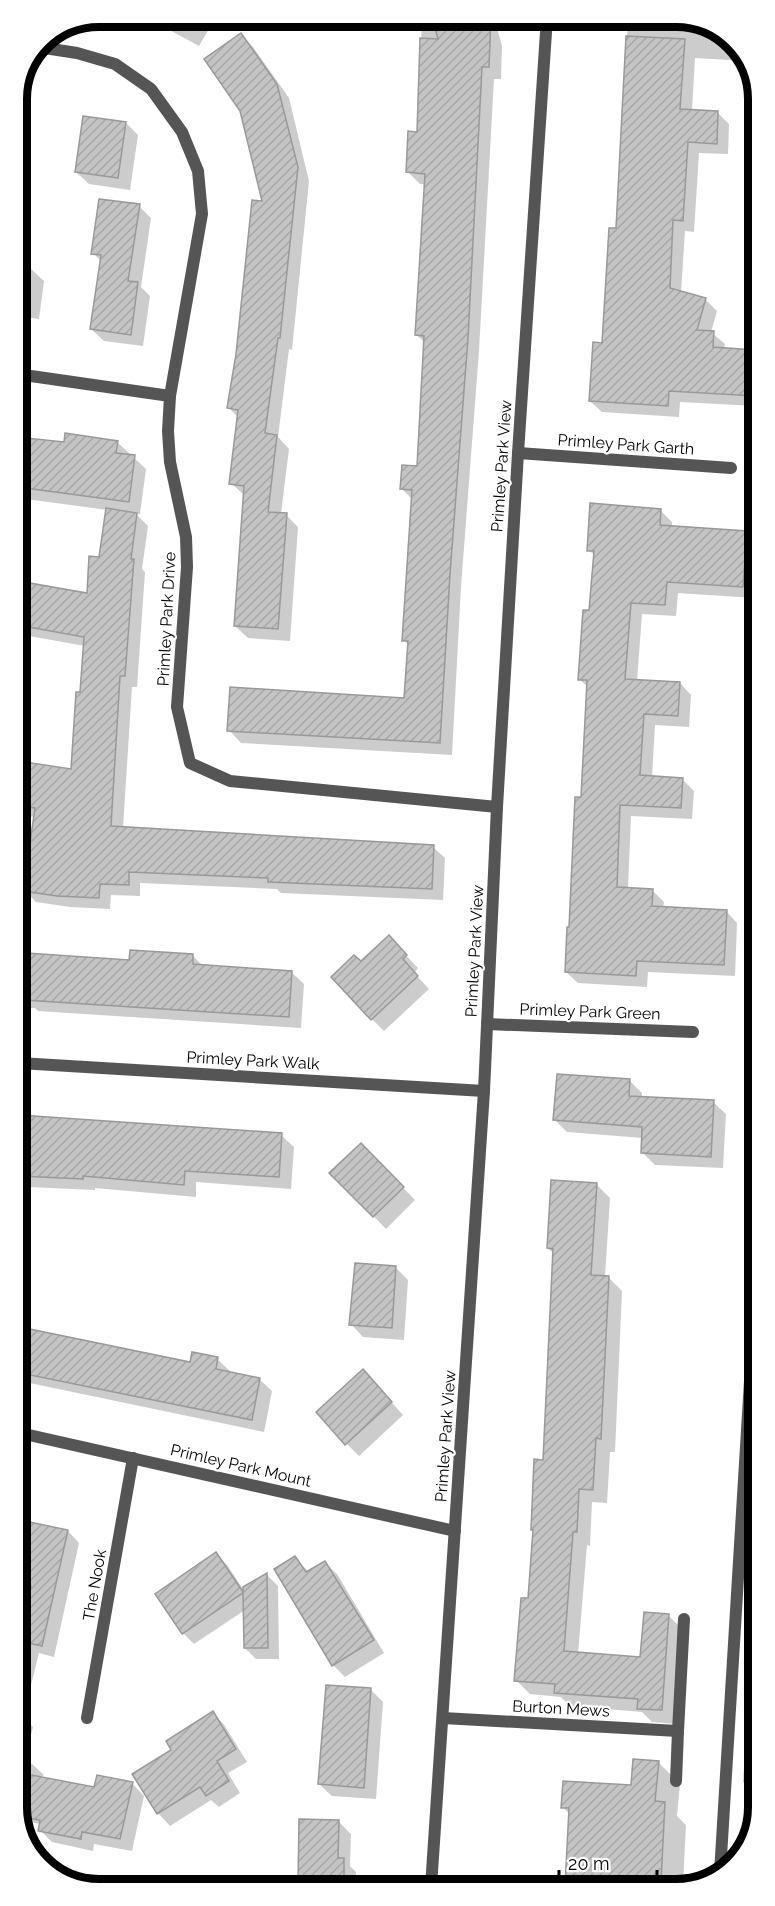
<svg xmlns="http://www.w3.org/2000/svg" width="775" height="1906" viewBox="0 0 775 1906" font-family="Raleway,sans-serif">
	<defs>
		<pattern id="grass-dots" width="8" height="8" patternUnits="userSpaceOnUse" patternTransform="scale(1.5)"><rect width="8" height="8" fill="#dcdcdc"/><path d="M2 2h.1M6 6h.1" fill="none" stroke="#bbb" stroke-width="1.8" stroke-linecap="round"/></pattern>
		<pattern id="building-hatch" width="6" height="6" patternUnits="userSpaceOnUse" patternTransform="scale(1.5)"><rect width="6" height="6" fill="#c4c4c4"/><path d="M-1 1l2-2M0 6l6-6M5 7l2-2" fill="none" stroke="#a7a7a7"/></pattern>
	</defs>
	<rect width="100%" height="100%" fill="#fff"/>
	<!-- grass -->
	<polygon fill="url(#grass-dots)" points="757,1224 757,1323 749,1323"/>
	<!-- shadow -->
	<g fill="#0003">
		<polygon points="138,17 216,17 199,46 153,21"/>
		<polygon points="422,17 494,17 502,46 501,79 494,79 479,351 461,587 452,755 241,743 229,730 405,700 409,646 404,640 413,500 402,489 419,468 426,344 416,334 426,184 420,184 408,172 418,133"/>
		<polygon points="628,17 682,17 726,34 746,61 695,58 692,111 718,113 729,124 728,154 699,153 694,232 685,231 681,293 705,299 717,311 711,332 725,344 724,349 755,351 755,406 680,402 679,417 602,412 590,401 604,344 617,230"/>
		<polygon points="241,35 253,47 289,98 309,181 292,350 289,349 278,437 289,449 281,514 286,515 298,527 290,641 248,638 235,626 245,496 231,483 238,417 229,408 264,203"/>
		<polygon points="18,92 30,104 24,144 17,143"/>
		<polygon points="126,123 138,135 130,190 89,184 76,172"/>
		<polygon points="139,206 151,218 141,287 150,296 143,346 104,341 91,329 101,261 93,253"/>
		<polygon points="17,259 21,262 20,268 31,269 44,281 39,319 17,316"/>
		<polygon points="17,438 65,443 117,442 146,469 140,514 135,513 148,526 142,569 145,572 137,687 132,687 123,828 433,847 445,858 443,900 281,893 277,889 140,883 140,896 111,895 110,909 70,907 36,902 24,890 35,817 18,815 18,763 72,771 82,693 85,646 18,634 18,583 89,595 100,558 108,510 18,498"/>
		<polygon points="660,510 672,522 672,527 746,533 755,542 754,598 678,593 676,616 642,614 637,681 680,683 691,695 689,727 655,725 652,778 682,779 694,791 692,819 631,816 628,889 652,890 664,902 663,908 726,911 737,923 735,976 648,972 647,987 578,983 566,972 582,799 589,688 579,679 591,612 595,556 589,550"/>
		<polygon points="401,950 418,968 414,973 429,989 384,1031 372,1019 361,963"/>
		<polygon points="19,955 130,962 193,956 203,966 291,972 304,984 301,1028 38,1011 35,1008 19,1008"/>
		<polygon points="630,1081 642,1093 642,1098 713,1102 726,1114 723,1168 655,1165 643,1153 643,1138 567,1132 555,1120"/>
		<polygon points="19,1116 281,1135 294,1147 291,1189 196,1182 196,1197 95,1188 95,1190 28,1187 19,1178"/>
		<polygon points="361,1145 415,1200 386,1229 332,1173"/>
		<polygon points="596,1184 610,1198 605,1277 608,1277 622,1291 615,1452 610,1452 607,1503 592,1502 590,1546 587,1545 578,1654 641,1659 669,1616 683,1630 676,1724 652,1722 642,1712 570,1706 561,1697 530,1694 516,1680 529,1600 534,1532 532,1530 544,1461 554,1254 548,1248"/>
		<polygon points="396,1268 408,1280 404,1340 363,1337 351,1324"/>
		<polygon points="20,1329 191,1364 217,1359 230,1371 229,1373 259,1379 272,1391 264,1432 20,1381"/>
		<polygon points="375,1384 403,1415 359,1456 346,1443"/>
		<polygon points="20,1522 68,1531 79,1543 54,1657 39,1653 23,1717 33,1727 24,1762 32,1764 44,1775 39,1778 95,1789 132,1783 144,1796 132,1851 94,1844 93,1851 52,1842 40,1830 41,1824 28,1822 21,1814 20,1638 22,1638 31,1594 20,1592"/>
		<polygon points="215,1554 227,1565 243,1589 267,1575 278,1586 279,1659 256,1659 245,1648 245,1610 194,1644 183,1633"/>
		<polygon points="295,1558 309,1572 325,1563 337,1574 384,1653 345,1677 333,1665"/>
		<polygon points="371,1690 383,1702 376,1799 332,1796 319,1784"/>
		<polygon points="213,1713 225,1726 247,1762 228,1773 240,1793 219,1807 211,1800 170,1826 158,1813"/>
		<polygon points="747,1722 758,1723 758,1789 749,1788 743,1782"/>
		<polygon points="658,1762 680,1784 677,1816 686,1825 683,1885 567,1886 570,1815 563,1807 632,1787"/>
		<polygon points="301,1820 339,1822 351,1834 350,1866 356,1872 356,1888 299,1888"/>
		<polygon points="487,1883 552,1886 486,1887"/>
	</g>
	<!-- building -->
	<g fill="url(#building-hatch)" stroke="#999" stroke-width="1.5">
		<polygon points="432,17 491,17 489,67 482,67 468,338 450,574 440,743 227,731 230,687 404,698 408,641 402,641 412,490 400,489 402,465 417,466 424,336 415,335 425,174 406,172 408,131 417,132 420,38 438,39"/>
		<polygon points="241,33 277,84 298,167 280,338 278,338 265,433 277,435 268,512 287,513 278,629 234,626 244,486 229,484 238,410 227,408 236,354 252,200 262,201 240,111 204,59"/>
		<polygon points="626,36 685,39 680,109 718,111 717,144 688,142 683,221 673,220 670,288 706,298 697,330 714,331 713,347 755,350 755,396 669,391 668,406 589,401 593,342 602,343 609,228 616,228"/>
		<polygon points="83,116 126,122 118,178 75,172"/>
		<polygon points="99,199 140,204 128,281 138,282 131,335 90,329 101,255 91,254"/>
		<polygon points="65,433 118,441 116,453 135,455 129,502 18,487 17,437 64,442"/>
		<polygon points="590,503 661,509 660,525 747,531 743,587 667,582 665,605 631,603 625,679 680,682 678,716 644,714 640,775 683,778 681,808 620,805 617,887 653,889 652,906 727,910 724,965 637,961 636,976 565,972 567,927 569,927 575,797 581,797 584,739 587,680 578,680 583,610 589,610 594,551 587,551"/>
		<polygon points="106,508 137,513 131,559 134,559 125,676 120,676 111,826 434,845 432,889 268,882 268,878 129,872 129,885 100,884 99,898 57,896 23,891 35,808 18,806 18,761 71,769 76,692 80,692 84,637 18,625 18,581 87,593 89,556 99,557"/>
		<polygon points="389,935 407,955 403,959 418,976 371,1020 331,977 354,955 361,961"/>
		<polygon points="130,950 193,954 193,964 292,971 289,1017 24,1000 27,953 129,960"/>
		<polygon points="557,1074 630,1079 629,1096 714,1100 711,1157 641,1153 642,1127 553,1120"/>
		<polygon points="19,1115 282,1133 279,1177 185,1171 184,1185 83,1176 83,1179 19,1176"/>
		<polygon points="361,1143 404,1187 373,1217 329,1173"/>
		<polygon points="551,1180 597,1183 591,1275 609,1276 601,1439 596,1438 593,1490 579,1489 577,1532 573,1532 564,1651 640,1657 644,1612 669,1614 662,1710 637,1709 638,1699 554,1693 555,1684 514,1681 521,1598 528,1598 533,1530 531,1530 534,1459 543,1460 553,1249 547,1248"/>
		<polygon points="355,1263 396,1266 392,1328 349,1325"/>
		<polygon points="20,1327 190,1362 192,1352 218,1357 216,1369 260,1378 252,1420 20,1373"/>
		<polygon points="363,1369 392,1402 345,1445 316,1412"/>
		<polygon points="20,1520 68,1530 42,1646 20,1641 31,1586 23,1584 27,1567 20,1565"/>
		<polygon points="216,1552 243,1592 243,1587 267,1573 268,1648 244,1648 243,1593 182,1634 155,1594"/>
		<polygon points="295,1556 306,1572 325,1561 374,1640 332,1666 274,1569"/>
		<polygon points="326,1685 371,1688 364,1788 318,1784"/>
		<polygon points="213,1711 236,1749 217,1761 229,1781 206,1796 200,1787 157,1814 132,1774 171,1750 166,1741"/>
		<polygon points="633,1759 659,1761 655,1801 665,1802 661,1882 648,1882 648,1886 565,1886 569,1808 561,1808 563,1781 631,1785"/>
		<polygon points="21,1773 94,1787 97,1775 133,1782 120,1839 82,1832 81,1839 38,1831 40,1820 21,1817"/>
		<polygon points="299,1819 339,1820 338,1858 344,1858 344,1884 298,1883"/>
	</g>
	<g fill="none" stroke-linecap="round" stroke-linejoin="round">
		<!-- service -->
		<polyline stroke="#555" stroke-width="12" points="720,1873 752,1348 757,1339"/>
		<!-- minor -->
		<g stroke="#555" stroke-width="12">
			<polyline points="38,47 77,53 115,64 151,89 182,132 198,171 202,214 170,396 168,431 170,462 186,537 187,567 177,707 190,763 230,781 497,807"/>
			<polyline points="17,374 170,396"/>
			<polyline points="518,453 731,468"/>
			<polyline points="487,1024 693,1032"/>
			<polyline points="19,1063 484,1091"/>
			<polyline points="20,1433 455,1531"/>
			<polyline points="87,1718 133,1458"/>
			<polyline points="443,1718 678,1731 684,1619"/>
			<polyline points="676,1781 678,1731"/>
			<polyline points="431,1887 484,1091 497,807 518,453 547,17"/>
		</g>
	</g>
	<g text-anchor="middle" stroke-width="4.5" stroke-linejoin="round" paint-order="stroke">
		<!-- street labels -->
		<g font-size="16" fill="#000" stroke="#fff">
			<text transform="translate(626 444) rotate(4)" y="6">Primley Park Garth</text>
			<text transform="translate(501 466) rotate(-86)" y="6">Primley Park View</text>
			<text transform="translate(166 619) rotate(-87)" y="6">Primley Park Drive</text>
			<text transform="translate(474 951) rotate(-87)" y="6">Primley Park View</text>
			<text transform="translate(590 1011) rotate(2)" y="6">Primley Park Green</text>
			<text transform="translate(253 1060) rotate(3)" y="6">Primley Park Walk</text>
			<text transform="translate(445 1436) rotate(-86)" y="6">Primley Park View</text>
			<text transform="translate(241 1465) rotate(13)" y="6">Primley Park Mount</text>
			<text transform="translate(94 1585) rotate(-80)" y="6">The Nook</text>
			<text transform="translate(561 1708) rotate(3)" y="6">Burton Mews</text>
		</g>
	</g>
	<!-- crop -->
	<path d="M0 0H775V1906H0ZM99 27H676A72 72 0 0 1 748 99V1807A72 72 0 0 1 676 1879H99A72 72 0 0 1 27 1807V99A72 72 0 0 1 99 27Z" fill="#fff" fill-rule="evenodd"/>
	<path fill="none" stroke="#000" stroke-width="8" d="M99 27H676A72 72 0 0 1 748 99V1807A72 72 0 0 1 676 1879H99A72 72 0 0 1 27 1807V99A72 72 0 0 1 99 27Z"/>
	<!-- scale -->
	<path d="M559 1870v9h98v-9" fill="none" stroke="#000000" stroke-width="3"/>
	<text x="568" y="1870" font-size="18" fill="#000000" stroke="#ffffff" stroke-width="4.5" paint-order="stroke">20 m</text>
</svg>
